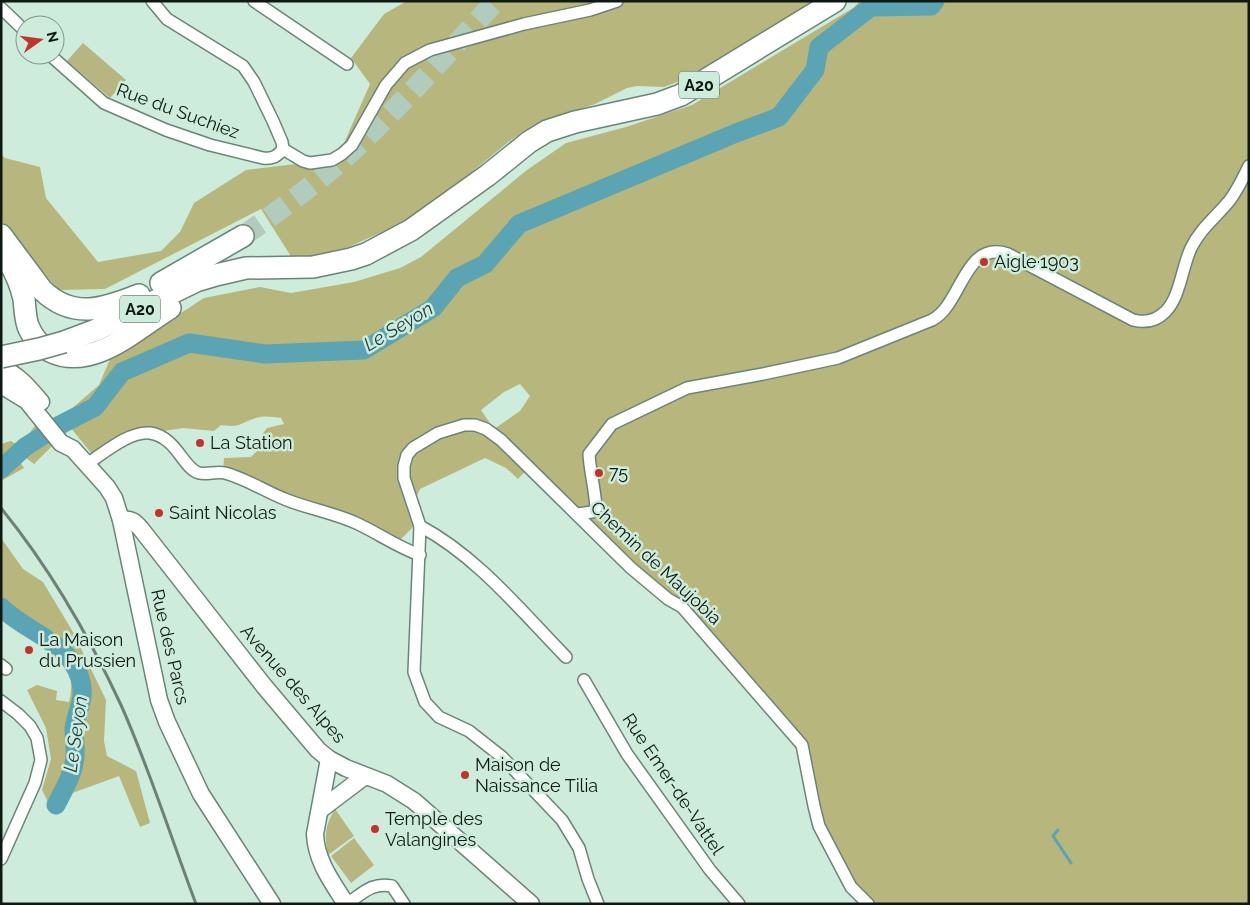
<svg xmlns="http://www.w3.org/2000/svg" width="1250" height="905" viewBox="0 0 1250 905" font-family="Raleway,sans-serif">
	<rect width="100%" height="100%" fill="#ceecdb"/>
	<!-- green -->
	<g fill="#b7b680">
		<polygon points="83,43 126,80 110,98 67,61"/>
		<path d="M335,809L354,836L328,855C324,835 325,826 335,809Z"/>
		<polygon points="354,838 374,865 351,883 331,856"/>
	</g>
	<!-- forest -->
	<g fill="#b7b67c" fill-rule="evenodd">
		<polygon points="407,1 813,1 688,78 664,87 637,86 627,88 595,104 534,125 511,140 430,206 409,220 335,253 313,257 292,258 261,209 105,289 58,290 1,220 1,154 5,158 40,167 46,198 98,262 161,251 180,232 194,203 246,170 337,159 370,84 351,58 384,14"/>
		<path d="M860,1H1249V904H870L856,887L832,844L814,799L804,742L680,599L656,586L633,567L589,519L532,464L518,479L506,468L485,458L420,489L410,510L415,525L400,540L286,500L223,472L224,458L251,457L261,447V436L267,428L284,424L281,418C273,417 265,415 256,418C239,423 241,428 221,425L214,431L183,428L151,433L96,459L62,417L99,385L110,359L204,298L260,287L291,293L354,282L400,268L421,257L527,170L566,143L626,127L692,105L853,8ZM520,384L530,396L520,411L494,429L481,410L504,392Z"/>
		<polygon points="36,424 54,444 34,464 26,458 20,462 24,468 1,481 1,444 11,441 20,447"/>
		<path d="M1,538L23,569L43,582L73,632L106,700L104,741L107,756L136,771L150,823L140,827L119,776L48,802L42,790L51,759L46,728L27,690L37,685L57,691L56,700L69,702C78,665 58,650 30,633C20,627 13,621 1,621Z"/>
	</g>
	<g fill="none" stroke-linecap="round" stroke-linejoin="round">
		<!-- stream -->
		<polyline stroke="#5aa4b4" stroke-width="3" points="1058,830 1053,836 1071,863"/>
		<!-- river -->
		<g stroke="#5aa4b4" stroke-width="19">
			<polyline points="1,469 25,447 58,426 95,407 122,372 189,343 265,354 364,350 433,308 457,278 485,264 519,224 736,133 779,117 815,70 819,47 871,7 931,6 935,1"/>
			<path d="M1,607C28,634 77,644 82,688C84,701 75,716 74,729C74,738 76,747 75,756C74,774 64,789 56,805"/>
		</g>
		<!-- highway-tunnel -->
		<path stroke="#b1ccbd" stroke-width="21" stroke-dasharray="21 11" stroke-linecap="butt" d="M243,236C280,210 317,183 351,152C402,105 448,52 496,1"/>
		<!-- street casing -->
		<g stroke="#6a8576" stroke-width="14">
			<g id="street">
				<polyline points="254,1 347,64"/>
				<polyline points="1,8 25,31"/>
				<path d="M50,55L104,103L166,130L210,145L263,158C272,159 277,157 283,149L282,142L273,121L254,82L243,66L167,19L152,1"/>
				<polyline points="283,149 303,161 310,163 332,160 342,154 352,145 386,85 405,63 430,50 524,24 590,10 617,1"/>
				<path d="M87,464C104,453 129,431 150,433C177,437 183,469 199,473C207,475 216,471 225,473C247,479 266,492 287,500C310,509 334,513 356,523C378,533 397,547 420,555"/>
				<path d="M578,514L592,512L596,508C595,489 590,472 589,454L612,424L687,388L763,374L838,358L932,320C962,305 964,239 1008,254L1133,320C1145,323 1156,321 1165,312C1180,298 1182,267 1191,248C1200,229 1217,216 1230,200C1238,189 1243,178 1249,166"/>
				<path d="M420,526C478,557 521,611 566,657"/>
				<polyline points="1,665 6,669"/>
				<polyline points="584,680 627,754 710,870 739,904"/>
				<polyline points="1,701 18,714 30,726 37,738 41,760 35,783 1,859"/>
				<path d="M347,904C363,893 372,882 392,886L404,904"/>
				<polyline points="598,904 588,879 579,848 562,820 502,757 469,731 439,717 425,702 414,672 420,526 404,478 404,466 407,455 413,448 438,433 464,425 475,425 486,429 501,440 631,568 668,599 682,607 802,745 814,806 819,826 851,887 868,904"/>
			</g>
		</g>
		<!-- secondary casing -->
		<g stroke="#6a8576" stroke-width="19">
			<g id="secondary">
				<path d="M1,368C18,374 30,389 41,402"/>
				<polyline points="1,385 27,401 61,443 73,449 107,487 114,498 121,520 159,700 167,722 201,794 272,904"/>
				<path d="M121,520C131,518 135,522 141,529L264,686L318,750L329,759L346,768L387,784L414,801L531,904"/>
				<path d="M329,759L315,834C316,861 332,882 346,904"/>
				<polyline points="320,810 365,776"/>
			</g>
		</g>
		<!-- highway casing -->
		<g stroke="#6a8576" stroke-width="24">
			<g id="highway">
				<path d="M1,235L42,290C73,320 104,309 139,295"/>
				<path d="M1,251C13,266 20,281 24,299C25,308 25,317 28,326C32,336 40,346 50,351C92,372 136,329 170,308"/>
				<polyline points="161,283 243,236"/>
				<polyline points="64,342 96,330 196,281 216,275 246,268 313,267 351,259 366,254 411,230 488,175 529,142 547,131 575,122 657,104 681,95 835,1"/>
			</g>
		</g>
		<!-- street -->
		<use href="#street" stroke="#fff" stroke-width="11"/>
		<!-- secondary -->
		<use href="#secondary" stroke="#fff" stroke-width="16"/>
		<!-- highway -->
		<use href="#highway" stroke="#fff" stroke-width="21"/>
		<!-- rail -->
		<path stroke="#6d8176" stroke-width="3" d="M1,508C49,567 89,636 121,705C150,770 171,838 196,904"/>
		<!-- highway-bridge casing -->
		<g stroke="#6a8576" stroke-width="24" stroke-linecap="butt">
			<polyline id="highway-bridge" points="1,357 39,349 64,342"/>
		</g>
		<!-- highway-bridge -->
		<use href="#highway-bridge" stroke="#fff" stroke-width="21"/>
	</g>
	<!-- markers -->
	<g fill="#c1332d" stroke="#ceecdb" stroke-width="2">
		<circle cx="984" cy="262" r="5"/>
		<circle cx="200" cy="443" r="5"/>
		<circle cx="599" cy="473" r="5"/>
		<circle cx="159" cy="513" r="5"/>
		<circle cx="29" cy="650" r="5"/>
		<circle cx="465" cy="775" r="5"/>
		<circle cx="375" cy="829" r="5"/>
	</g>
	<g text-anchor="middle" stroke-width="5" stroke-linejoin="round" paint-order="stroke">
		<!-- shield labels -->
		<g fill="#ceecdb" stroke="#48584f" stroke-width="1">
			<rect x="679" y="71.5" width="40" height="27" rx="4"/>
			<rect x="120" y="295.5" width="40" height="27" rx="4"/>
		</g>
		<g font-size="16" font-weight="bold" fill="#0e1913">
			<text x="699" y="91">A20</text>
			<text x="140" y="315">A20</text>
		</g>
		<!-- street labels -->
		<g font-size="18" fill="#0e1913" stroke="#ceecdb">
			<text transform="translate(178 111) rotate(20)" y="6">Rue du Suchiez</text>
			<text transform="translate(656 563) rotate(43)" y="6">Chemin de Maujobia</text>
			<text transform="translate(170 647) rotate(77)" y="6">Rue des Parcs</text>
			<text transform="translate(293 684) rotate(49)" y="6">Avenue des Alpes</text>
			<text transform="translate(673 784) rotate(56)" y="6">Rue Emer-de-Vattel</text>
		</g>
		<!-- poi labels -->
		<g font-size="18" fill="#0e1913" stroke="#ceecdb" text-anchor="start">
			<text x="994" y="268">Aigle·1903</text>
			<text x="210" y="449">La Station</text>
			<text x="609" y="479">75</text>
			<text x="169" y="519">Saint Nicolas</text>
			<text x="39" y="646">La Maison<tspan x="39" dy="21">du Prussien</tspan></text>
			<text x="475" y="771">Maison de<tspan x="475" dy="21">Naissance Tilia</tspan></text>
			<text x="385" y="825">Temple des<tspan x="385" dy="21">Valangines</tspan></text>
		</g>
		<!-- water labels -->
		<g font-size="19" font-style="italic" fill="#193c44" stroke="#ceecdb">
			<text transform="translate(398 326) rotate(-31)" y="7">Le Seyon</text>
			<text transform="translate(75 734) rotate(-82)" y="7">Le Seyon</text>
		</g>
	</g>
	<!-- border -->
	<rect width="1250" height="905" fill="none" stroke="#0e1913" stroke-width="5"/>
	<!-- north arrow -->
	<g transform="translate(40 40) rotate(76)"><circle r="24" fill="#ceecdb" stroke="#81988b"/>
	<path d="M0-4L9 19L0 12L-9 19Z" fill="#c1332d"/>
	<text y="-8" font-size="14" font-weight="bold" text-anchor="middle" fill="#0e1913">N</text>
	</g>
</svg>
